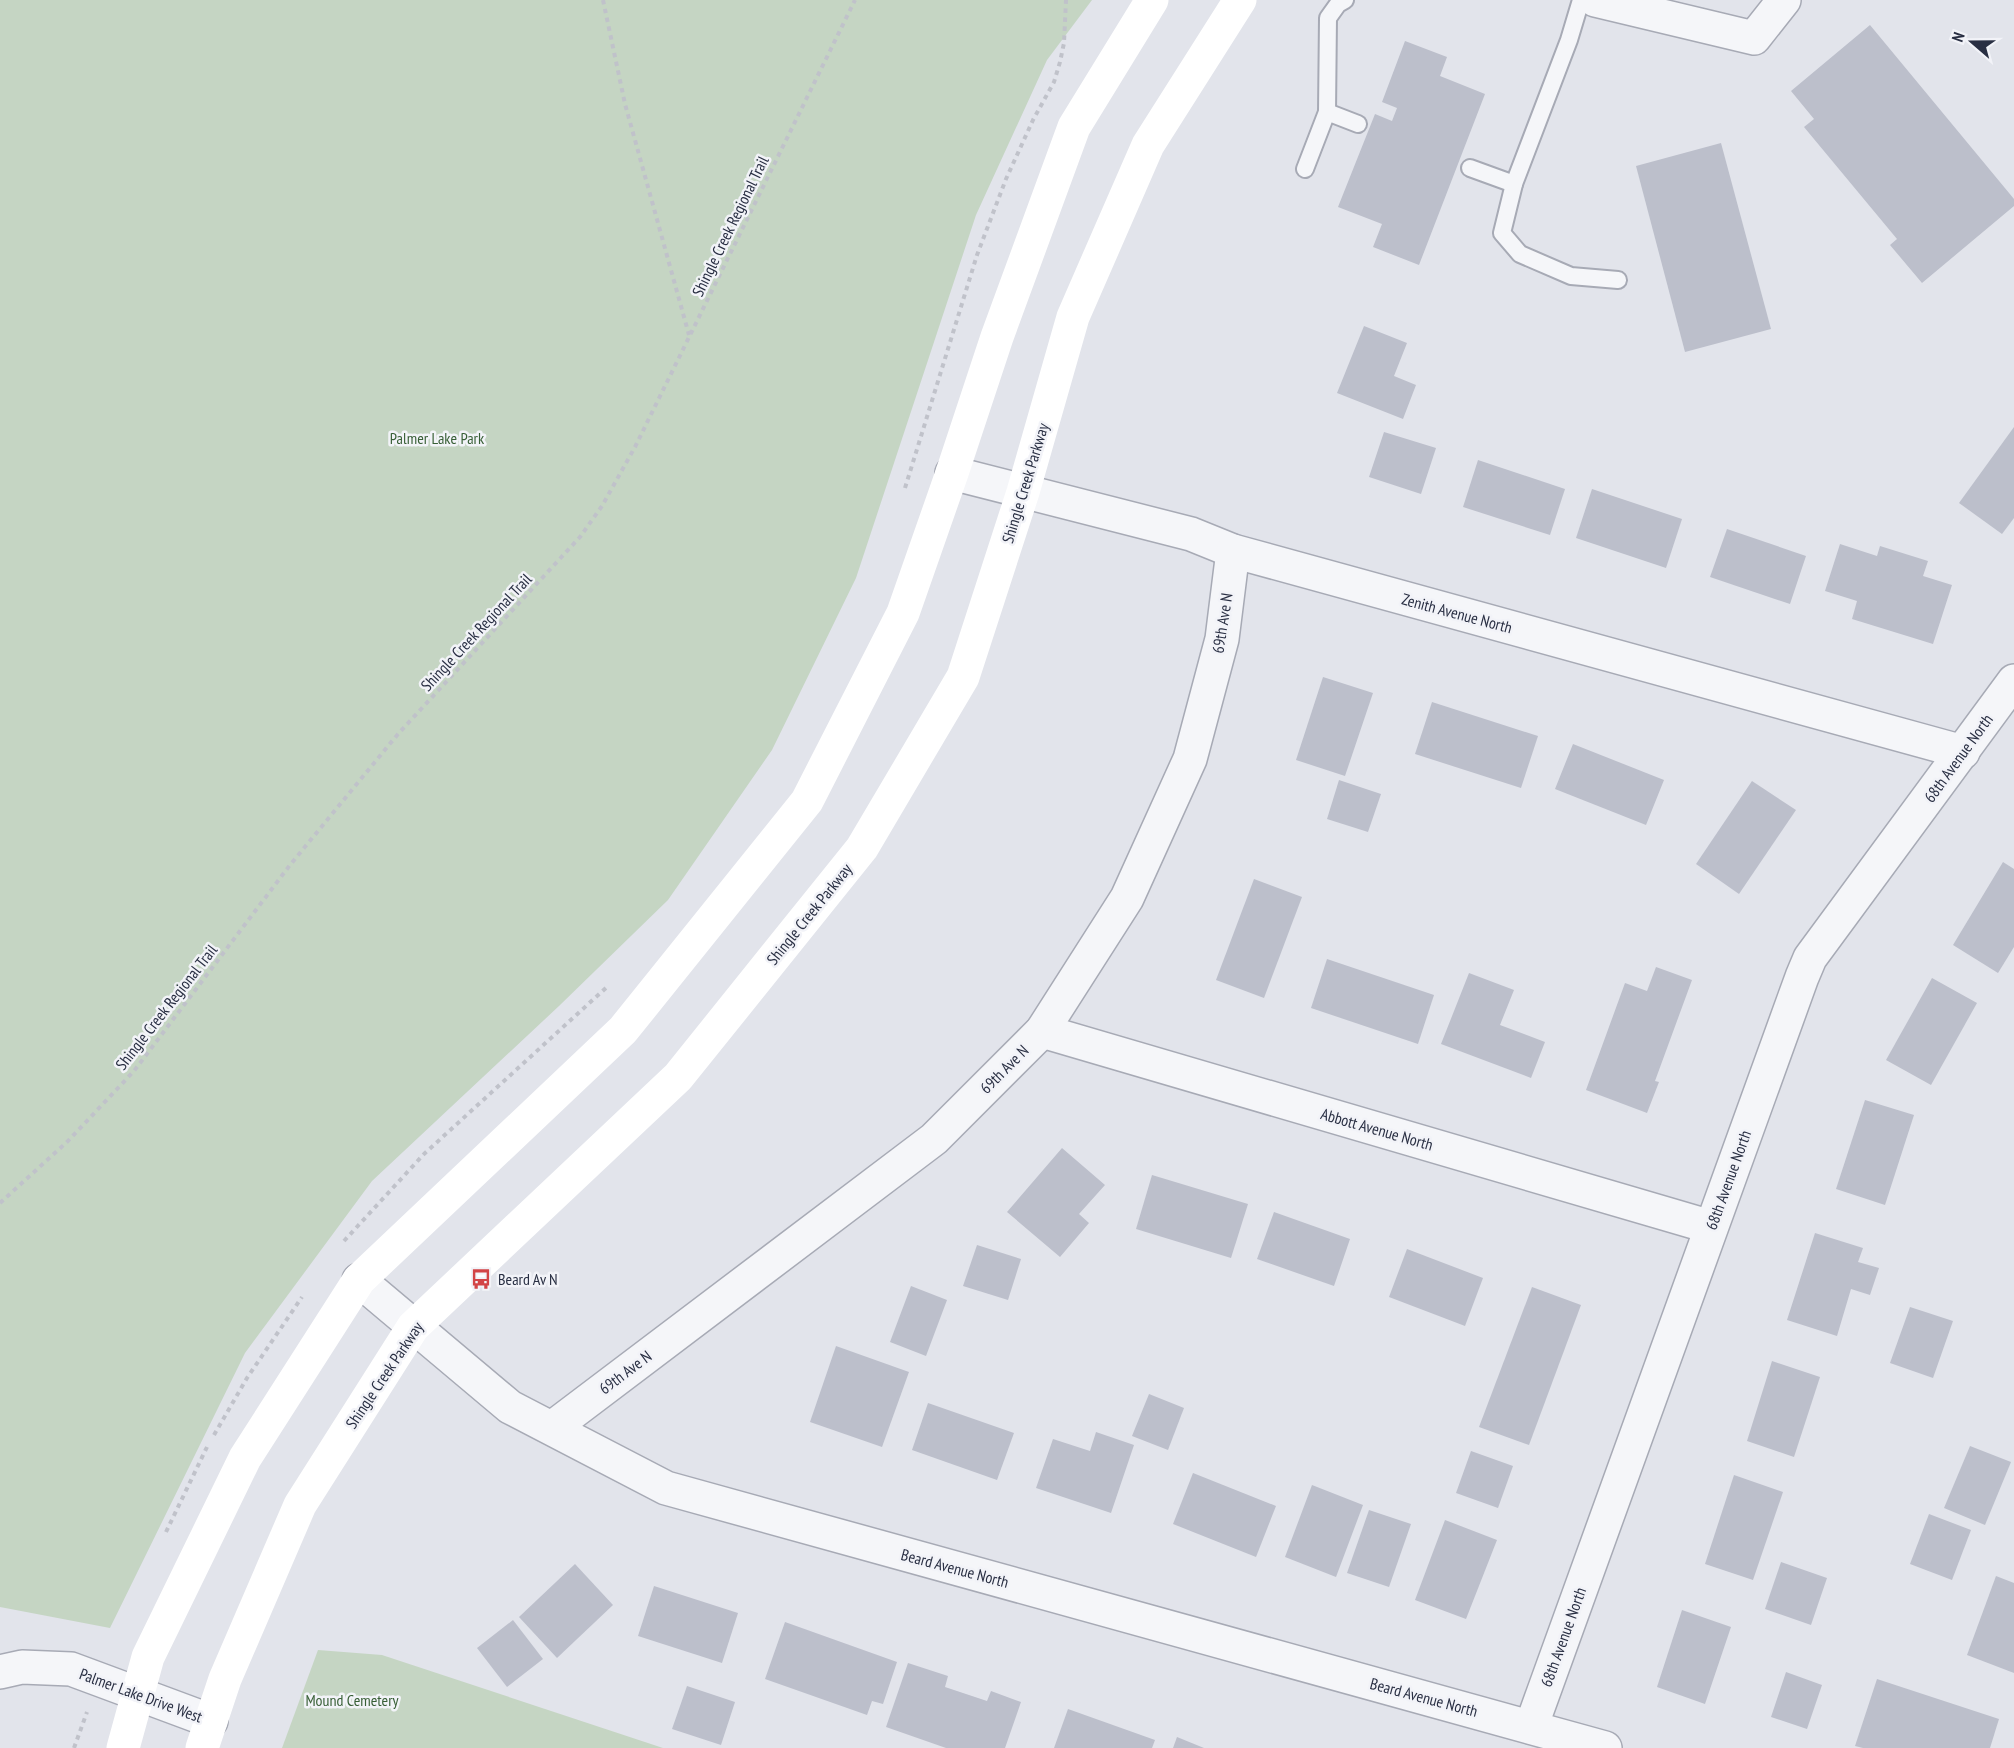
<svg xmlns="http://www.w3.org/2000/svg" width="2014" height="1748" viewBox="0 0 2014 1748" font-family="'PT Sans Narrow',sans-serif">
	<rect width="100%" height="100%" fill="#e2e4eb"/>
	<!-- green -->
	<g fill="#c5d5c3">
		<polygon points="0,0 1092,0 1047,60 976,215 856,578 772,750 668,900 559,1006 372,1181 245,1353 110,1628 0,1607"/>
		<polygon points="318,1650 382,1655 663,1748 282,1748"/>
	</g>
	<!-- building -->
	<g fill="#bcbfcb">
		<polygon points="1870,25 2014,199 2014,206 1922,283 1890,245 1897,239 1804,127 1814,119 1791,91"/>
		<polygon points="1405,41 1447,57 1440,76 1485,94 1419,265 1373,247 1382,224 1338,207 1375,114 1392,121 1397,108 1382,102"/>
		<polygon points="1721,143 1771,329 1685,352 1636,166"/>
		<polygon points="1364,326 1407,343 1394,376 1416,385 1403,419 1337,393"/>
		<polygon points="2014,427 2014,518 2002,534 1959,503"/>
		<polygon points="1384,432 1436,448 1421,494 1369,477"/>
		<polygon points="1478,460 1565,489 1550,535 1463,507"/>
		<polygon points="1592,489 1682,519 1666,568 1576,538"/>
		<polygon points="1727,529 1806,556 1790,604 1710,577"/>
		<polygon points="1840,544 1877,556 1880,546 1928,561 1923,576 1952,585 1933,644 1852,619 1857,601 1825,591"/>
		<polygon points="1323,677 1373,693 1345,776 1296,760"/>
		<polygon points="1432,702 1538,736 1521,788 1415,754"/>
		<polygon points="1573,744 1664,780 1646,825 1555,789"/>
		<polygon points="1339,780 1381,794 1368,832 1327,819"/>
		<polygon points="1752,781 1796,810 1739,894 1696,864"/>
		<polygon points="2003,862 2014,869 2014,947 1998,973 1953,945"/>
		<polygon points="1254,879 1302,897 1264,998 1216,980"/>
		<polygon points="1327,959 1434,995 1418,1044 1311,1008"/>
		<polygon points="1656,967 1692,980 1655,1081 1659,1082 1647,1113 1586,1090 1625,983 1647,991"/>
		<polygon points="1469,973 1514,990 1500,1025 1545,1042 1531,1078 1441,1044"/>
		<polygon points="1932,978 1977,1003 1931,1085 1886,1060"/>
		<polygon points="1865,1100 1914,1115 1885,1205 1836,1189"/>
		<polygon points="1062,1148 1105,1185 1079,1214 1089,1223 1060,1257 1007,1212"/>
		<polygon points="1152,1175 1248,1204 1231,1258 1136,1229"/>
		<polygon points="1274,1212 1350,1239 1334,1286 1257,1259"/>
		<polygon points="1815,1233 1863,1248 1858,1262 1879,1268 1870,1295 1851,1289 1837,1336 1787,1320"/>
		<polygon points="977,1245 1021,1259 1008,1300 963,1286"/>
		<polygon points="1407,1249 1483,1278 1465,1326 1389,1297"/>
		<polygon points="911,1286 947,1300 926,1356 890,1342"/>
		<polygon points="1532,1287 1581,1305 1529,1445 1479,1427"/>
		<polygon points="1910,1307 1953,1321 1933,1378 1890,1363"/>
		<polygon points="836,1346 909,1372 882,1447 810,1422"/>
		<polygon points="1772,1361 1820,1377 1794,1457 1747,1441"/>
		<polygon points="1149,1394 1184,1408 1168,1450 1132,1436"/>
		<polygon points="928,1403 1014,1433 997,1480 912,1450"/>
		<polygon points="1096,1432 1134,1445 1111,1513 1036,1488 1053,1439 1090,1451"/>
		<polygon points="1970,1446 2011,1462 1985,1525 1944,1508"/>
		<polygon points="1471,1451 1513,1466 1498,1508 1456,1493"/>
		<polygon points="1193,1473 1276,1506 1256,1557 1173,1524"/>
		<polygon points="1734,1475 1783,1492 1753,1580 1705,1564"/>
		<polygon points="1312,1485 1363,1505 1336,1577 1285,1557"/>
		<polygon points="1369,1510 1411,1524 1389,1587 1347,1573"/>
		<polygon points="1929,1514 1971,1530 1952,1580 1910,1564"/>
		<polygon points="1445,1520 1497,1540 1466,1619 1415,1600"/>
		<polygon points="1781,1562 1827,1578 1811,1625 1765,1609"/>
		<polygon points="575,1564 613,1605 557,1658 519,1617"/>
		<polygon points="1996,1576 2014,1583 2014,1673 1967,1655"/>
		<polygon points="654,1586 738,1613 722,1663 638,1636"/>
		<polygon points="1682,1610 1731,1627 1705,1704 1657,1687"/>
		<polygon points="513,1620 543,1659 507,1687 477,1648"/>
		<polygon points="785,1622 897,1662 883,1704 872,1701 867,1715 765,1679"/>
		<polygon points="908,1663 948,1676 945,1687 987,1701 991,1691 1021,1702 1005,1748 946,1748 886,1727"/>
		<polygon points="1786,1672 1822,1685 1807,1729 1771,1717"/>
		<polygon points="1877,1679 1999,1719 1990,1748 1863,1748 1855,1746"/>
		<polygon points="687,1686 735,1702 721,1745 672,1729"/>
		<polygon points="1068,1709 1155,1740 1152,1748 1054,1748"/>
		<polygon points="1177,1737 1204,1748 1173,1748"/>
	</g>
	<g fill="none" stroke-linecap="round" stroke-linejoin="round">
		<!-- lane casing -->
		<g stroke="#a7aab5" stroke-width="20">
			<g id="lane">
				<polyline points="1581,0 1569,40 1514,184 1502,233 1520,254 1571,276 1618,280"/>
				<polyline points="1327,112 1358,124"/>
				<polyline points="1470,168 1514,184"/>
				<polyline points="1305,169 1327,112 1328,18 1338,4 1345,0"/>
			</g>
		</g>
		<!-- street casing -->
		<g stroke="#a7aab5" stroke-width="36">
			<g id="street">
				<polyline points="1595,0 1754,38 1784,0"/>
				<polyline points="952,473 1191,534 1233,551 1963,752"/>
				<polyline points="1042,1031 1711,1227"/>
				<polyline points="359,1280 510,1407 666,1488 1605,1748"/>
				<polyline points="552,1428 934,1139 1042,1031 1127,898 1190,759 1222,639 1233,551"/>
				<polyline points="0,1672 22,1667 71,1669 211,1721"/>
				<polyline points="1531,1727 1802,977 1810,958 2014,681"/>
			</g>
		</g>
		<!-- path -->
		<g stroke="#c0c2ca" stroke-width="4" stroke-dasharray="4.5 4.5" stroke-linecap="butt">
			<polyline points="603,0 625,104 689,335"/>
			<polyline points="905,488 977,255 1006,179 1033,120 1054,82 1060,62 1064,43 1066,0"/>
			<polyline points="0,1203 68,1141 134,1071 290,865 398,734 580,537 602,506 635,447 855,0"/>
			<polyline points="344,1241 424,1154 608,986"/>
			<polyline points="214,1435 247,1378 302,1297"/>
			<polyline points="166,1532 207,1447"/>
			<polyline points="74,1748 87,1712"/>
		</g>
		<!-- lane -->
		<use href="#lane" stroke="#f5f6f9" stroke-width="16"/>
		<!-- street -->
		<use href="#street" stroke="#f5f6f9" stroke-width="33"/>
		<!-- secondary -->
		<g stroke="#fff" stroke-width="33">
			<polyline points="123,1748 148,1657 245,1458 359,1280 623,1030 807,801 903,613 952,473 997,337 1074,127 1152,0"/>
			<polyline points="202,1748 225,1679 300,1505 413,1327 678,1077 862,848 963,677 1023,492 1073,317 1148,145 1240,0"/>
		</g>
	</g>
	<!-- icons -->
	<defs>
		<g id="bus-bare" transform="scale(1.62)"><path d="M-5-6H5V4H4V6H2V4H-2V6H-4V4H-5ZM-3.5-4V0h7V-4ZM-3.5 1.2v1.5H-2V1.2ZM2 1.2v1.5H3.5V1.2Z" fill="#d24446" stroke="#f2f3f8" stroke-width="2.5" paint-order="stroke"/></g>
	</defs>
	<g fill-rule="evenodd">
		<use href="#bus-bare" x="481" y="1279"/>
	</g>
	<g text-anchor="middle" stroke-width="5" stroke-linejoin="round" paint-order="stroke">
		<!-- street labels -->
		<g font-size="16" fill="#292f43" stroke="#f2f3f8">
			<text transform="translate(730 226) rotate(-64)" y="6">Shingle Creek Regional Trail</text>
			<text transform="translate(1025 483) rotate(-73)" y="6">Shingle Creek Parkway</text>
			<text transform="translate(1457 613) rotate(15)" y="6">Zenith Avenue North</text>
			<text transform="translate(1222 623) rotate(-81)" y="6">69th Ave N</text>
			<text transform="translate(476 632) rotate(-47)" y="6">Shingle Creek Regional Trail</text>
			<text transform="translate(1958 758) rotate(-54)" y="6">68th Avenue North</text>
			<text transform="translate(809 914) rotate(-51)" y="6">Shingle Creek Parkway</text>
			<text transform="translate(166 1007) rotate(-52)" y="6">Shingle Creek Regional Trail</text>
			<text transform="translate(1004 1069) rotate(-45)" y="6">69th Ave N</text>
			<text transform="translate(1377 1129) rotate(16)" y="6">Abbott Avenue North</text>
			<text transform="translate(1728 1180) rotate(-70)" y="6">68th Avenue North</text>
			<text transform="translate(625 1372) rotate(-37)" y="6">69th Ave N</text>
			<text transform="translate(384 1375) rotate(-56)" y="6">Shingle Creek Parkway</text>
			<text transform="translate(955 1568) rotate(15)" y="6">Beard Avenue North</text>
			<text transform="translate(1563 1637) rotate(-70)" y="6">68th Avenue North</text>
			<text transform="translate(141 1695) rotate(20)" y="6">Palmer Lake Drive West</text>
			<text transform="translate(1424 1697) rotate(15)" y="6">Beard Avenue North</text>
		</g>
		<!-- park labels -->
		<g font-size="16" fill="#385f36" stroke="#f2f3f8">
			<text x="437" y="444">Palmer Lake Park</text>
			<text x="352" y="1706">Mound Cemetery</text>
		</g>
		<!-- poi labels -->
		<g font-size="16" fill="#292f43" stroke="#f2f3f8" text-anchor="start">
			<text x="498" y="1285">Beard Av N</text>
		</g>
	</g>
	<!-- north arrow -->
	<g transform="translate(1972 42) rotate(290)" stroke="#f2f3f8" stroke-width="4.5" paint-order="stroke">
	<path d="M0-4.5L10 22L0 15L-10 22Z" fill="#292f43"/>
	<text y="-9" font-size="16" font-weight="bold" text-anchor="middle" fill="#292f43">N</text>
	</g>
</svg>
